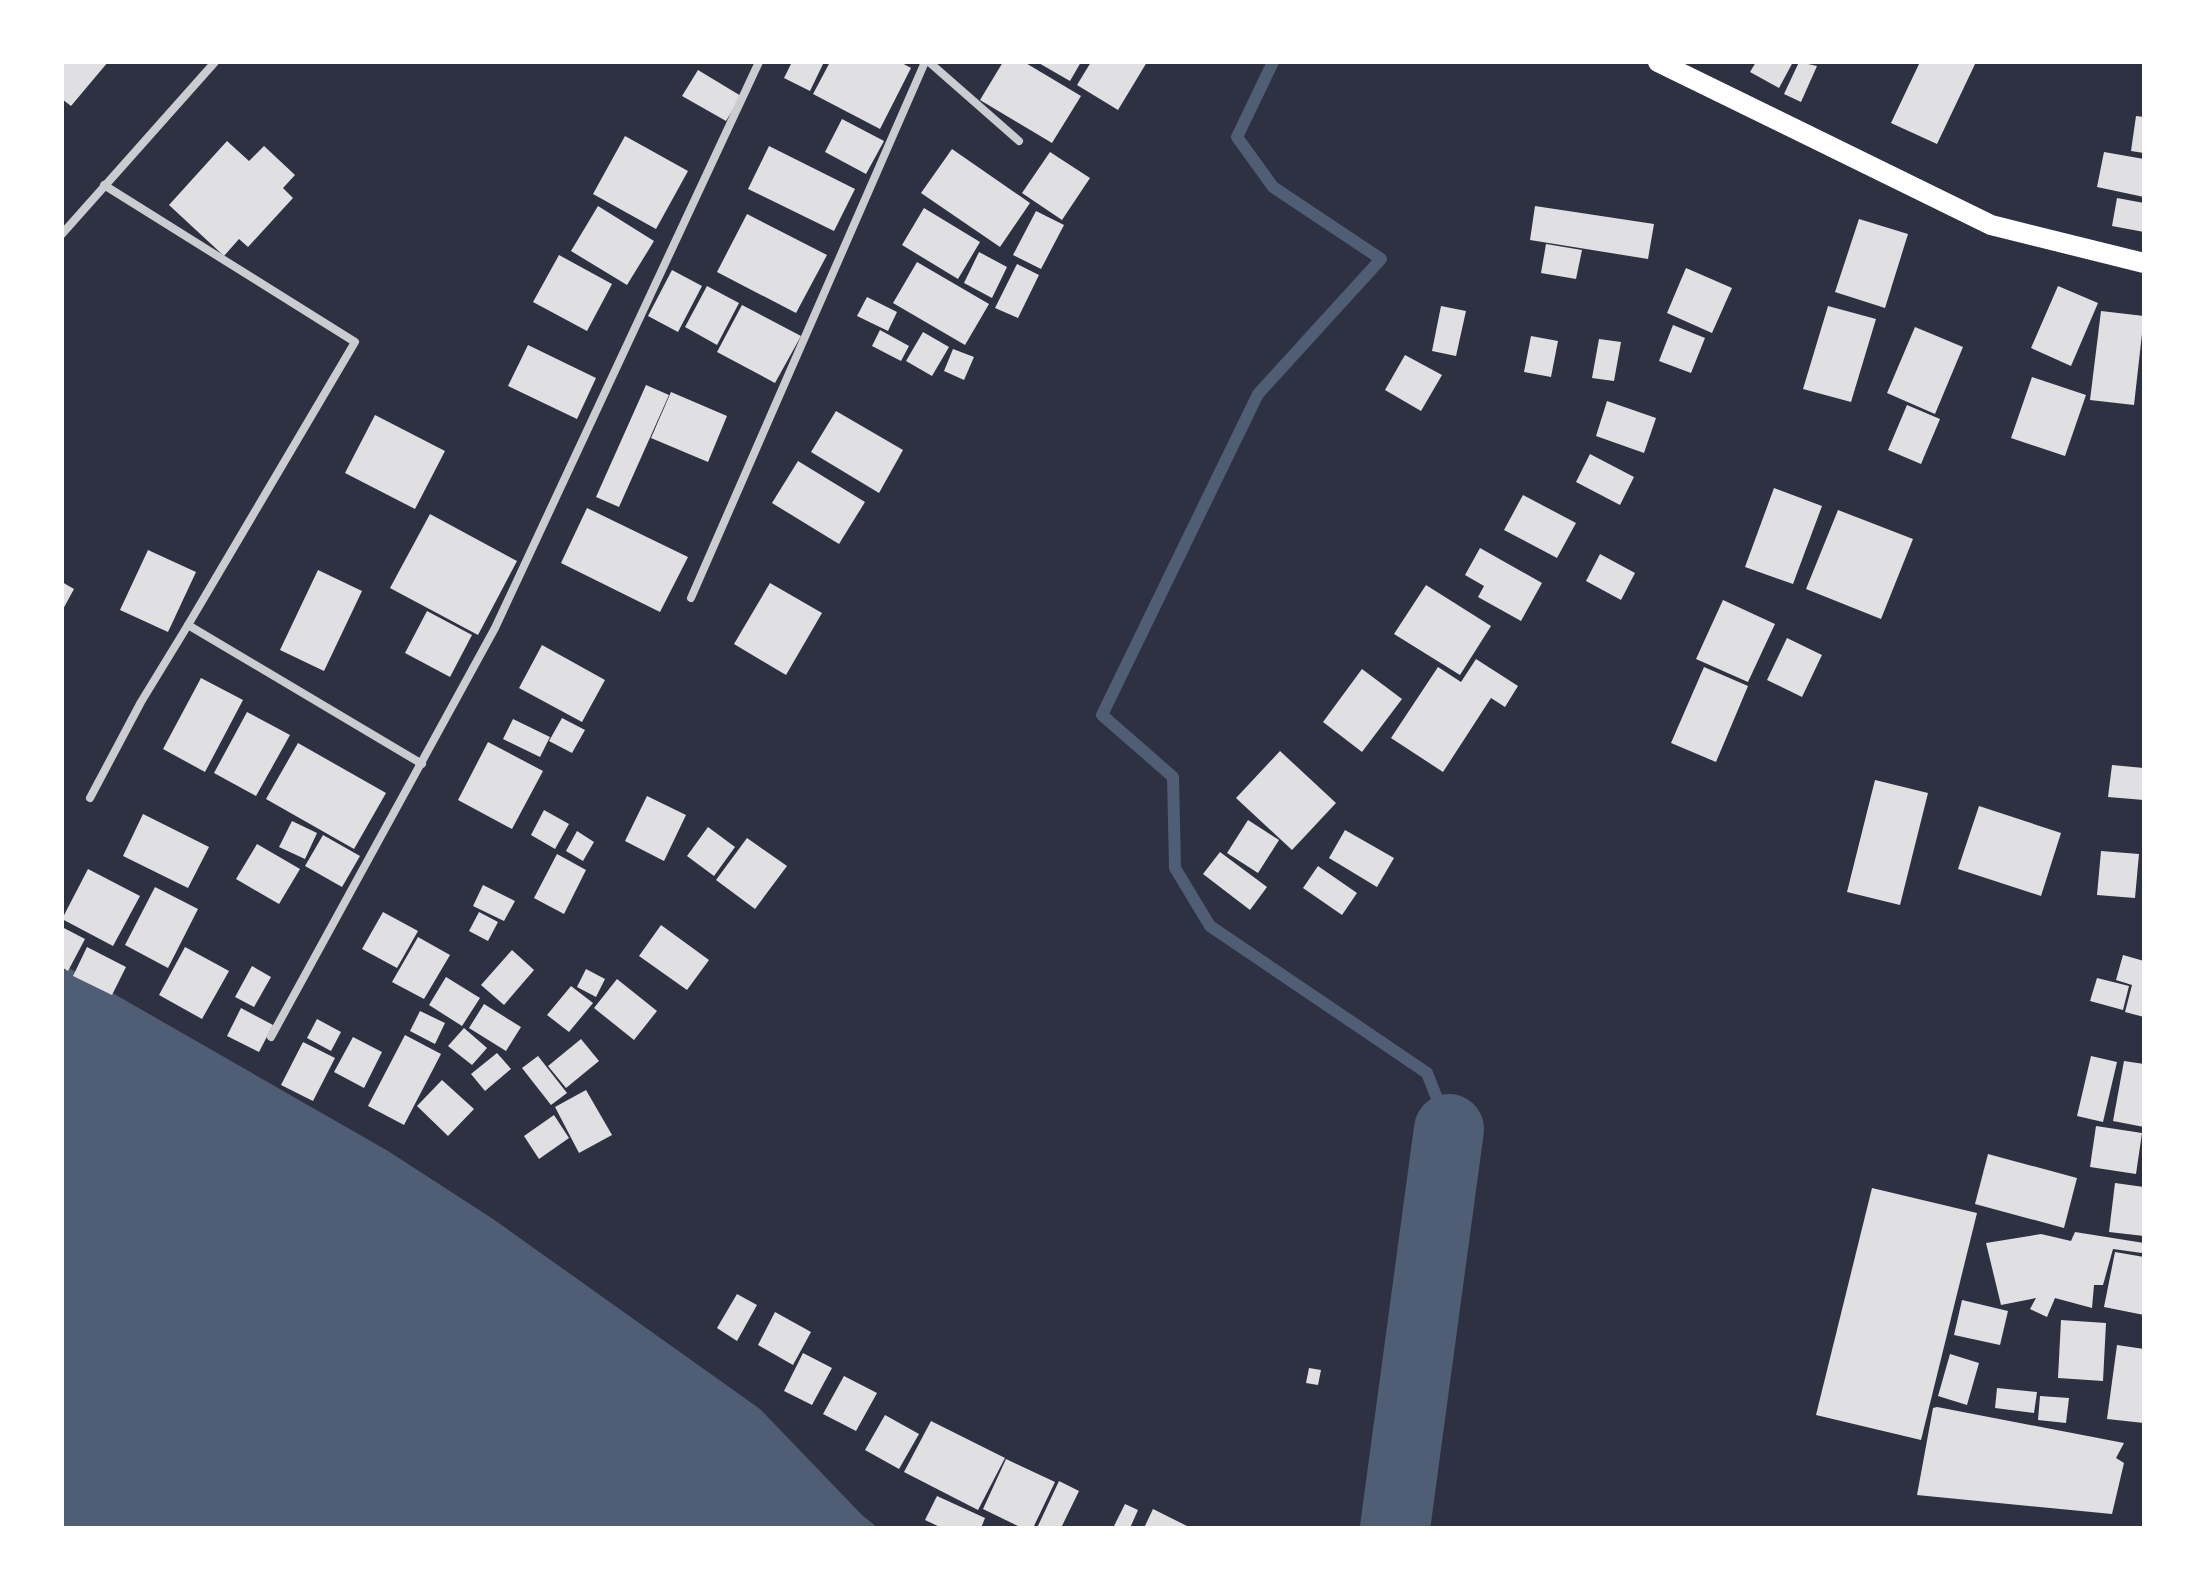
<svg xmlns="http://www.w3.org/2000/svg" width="2206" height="1590" viewBox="0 0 2206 1590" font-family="'Titillium Web',sans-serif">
	<rect width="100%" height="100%" fill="#2d3142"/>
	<!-- water -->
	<polygon fill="#4f5d75" points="62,964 388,1151 493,1219 760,1409 862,1515 878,1528 62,1528"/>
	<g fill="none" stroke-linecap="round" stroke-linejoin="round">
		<!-- stream -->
		<polyline stroke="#4f5d75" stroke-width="12" points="1273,62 1237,137 1273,187 1381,259 1258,394 1102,715 1173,777 1175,868 1210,926 1427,1073 1449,1129"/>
		<!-- river -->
		<polyline stroke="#4f5d75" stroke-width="70" points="1395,1528 1449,1129"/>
	</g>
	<!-- building -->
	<g fill="#e0e0e3">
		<polygon points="62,62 108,62 71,106 62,99"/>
		<polygon points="792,62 824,62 810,91 784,78"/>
		<polygon points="830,62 900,62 911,68 880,129 813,94"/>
		<polygon points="1003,62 1024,62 1081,96 1052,143 980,100"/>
		<polygon points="1037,62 1081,62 1070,81"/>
		<polygon points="1091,62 1147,62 1118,110 1077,85"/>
		<polygon points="1756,62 1793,62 1779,88 1750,72"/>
		<polygon points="1799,62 1817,66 1801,102 1784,94"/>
		<polygon points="1920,62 1976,62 1937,144 1891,123"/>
		<polygon points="698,70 741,96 726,121 682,96"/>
		<polygon points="2136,116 2144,117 2144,153 2131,151"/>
		<polygon points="842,119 884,141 866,174 825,152"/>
		<polygon points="625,136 688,171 656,229 593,194"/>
		<polygon points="227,141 249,161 264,146 295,175 283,188 293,198 248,247 239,239 224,256 169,205"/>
		<polygon points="769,146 855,189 834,231 748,189"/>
		<polygon points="952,149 1030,203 1000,247 921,193"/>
		<polygon points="1050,152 1090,178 1062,220 1022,193"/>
		<polygon points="2104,152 2144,159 2144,197 2097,187"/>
		<polygon points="2117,198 2144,203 2144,232 2112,226"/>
		<polygon points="598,206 654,241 627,285 571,251"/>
		<polygon points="1535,206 1654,224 1648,259 1530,240"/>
		<polygon points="924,208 980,242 958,279 902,245"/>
		<polygon points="1036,211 1064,225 1041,269 1013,255"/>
		<polygon points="747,214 827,255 796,313 717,272"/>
		<polygon points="1859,219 1908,234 1885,308 1835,292"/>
		<polygon points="1546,244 1582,250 1576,279 1541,273"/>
		<polygon points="979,252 1007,267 992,298 964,283"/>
		<polygon points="559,255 612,284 587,331 533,302"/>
		<polygon points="917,262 989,304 965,345 893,303"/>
		<polygon points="1017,264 1039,275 1018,318 995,308"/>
		<polygon points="1686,268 1732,288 1712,333 1667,313"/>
		<polygon points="672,270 702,286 678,332 648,316"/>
		<polygon points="707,286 739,303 717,345 685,327"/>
		<polygon points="2058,286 2098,303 2071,366 2031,348"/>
		<polygon points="867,297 897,312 888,331 857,316"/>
		<polygon points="742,305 801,336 775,383 717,352"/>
		<polygon points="1441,306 1466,311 1456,356 1432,351"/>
		<polygon points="1828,306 1876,319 1851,402 1803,389"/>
		<polygon points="2101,311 2144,316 2134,405 2090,400"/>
		<polygon points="1673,325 1705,338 1691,373 1659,361"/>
		<polygon points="1915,327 1963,347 1935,414 1887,393"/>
		<polygon points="880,330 909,346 901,361 872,346"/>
		<polygon points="923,332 949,347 932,376 906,361"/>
		<polygon points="1531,336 1558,341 1551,377 1524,372"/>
		<polygon points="1599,339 1621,342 1614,381 1592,378"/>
		<polygon points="528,345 596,378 577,419 508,386"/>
		<polygon points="953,349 974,357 964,380 944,371"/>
		<polygon points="1405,355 1442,375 1421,411 1385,390"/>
		<polygon points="2032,377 2086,395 2065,456 2011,438"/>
		<polygon points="646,385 669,395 619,507 596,497"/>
		<polygon points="671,392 727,416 708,462 651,438"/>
		<polygon points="1607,401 1656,418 1644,453 1596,436"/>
		<polygon points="1907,405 1940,419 1921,464 1888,450"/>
		<polygon points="836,411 903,450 879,493 811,452"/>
		<polygon points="375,415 445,451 415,509 345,473"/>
		<polygon points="1590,454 1634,477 1620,505 1576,482"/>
		<polygon points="798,461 865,502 839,544 772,503"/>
		<polygon points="1774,488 1822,506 1793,584 1745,567"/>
		<polygon points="1523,495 1576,523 1557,558 1504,530"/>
		<polygon points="587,508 688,557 660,612 561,563"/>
		<polygon points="1838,510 1913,539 1881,619 1806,589"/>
		<polygon points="430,514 517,561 478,635 390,588"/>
		<polygon points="1480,548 1542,583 1521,621 1478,597 1484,586 1465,575"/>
		<polygon points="148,550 196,572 168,632 120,610"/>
		<polygon points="1600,554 1635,573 1621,600 1586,581"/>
		<polygon points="318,570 362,591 324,671 280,650"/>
		<polygon points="62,582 74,589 62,611"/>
		<polygon points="770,583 822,613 786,675 734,644"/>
		<polygon points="1426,585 1491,626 1460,675 1394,634"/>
		<polygon points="1723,600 1775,624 1748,682 1696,659"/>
		<polygon points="427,611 472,635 450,677 405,653"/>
		<polygon points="1787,638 1822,655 1802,697 1767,680"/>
		<polygon points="542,645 605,680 582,722 519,688"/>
		<polygon points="1476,659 1518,686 1505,707 1491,698 1443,772 1391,738 1438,667 1461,682"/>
		<polygon points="1704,667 1748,686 1716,762 1671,743"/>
		<polygon points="1362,669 1402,699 1362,752 1323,722"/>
		<polygon points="201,678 243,700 205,772 163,749"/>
		<polygon points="247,712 290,735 256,796 214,773"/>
		<polygon points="562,718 585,730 572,753 549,741"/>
		<polygon points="513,719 550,737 540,757 503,739"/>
		<polygon points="488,742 543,771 512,829 458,800"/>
		<polygon points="298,743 386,793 354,849 266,799"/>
		<polygon points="1280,751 1336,803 1292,850 1236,798"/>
		<polygon points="2112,765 2144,768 2144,800 2108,797"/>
		<polygon points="1875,780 1928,793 1900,905 1847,892"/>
		<polygon points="647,796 686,815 664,861 625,841"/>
		<polygon points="1979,806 2061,833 2041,896 1958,869"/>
		<polygon points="544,810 569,824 555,849 531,835"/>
		<polygon points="143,814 209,847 188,888 123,856"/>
		<polygon points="1248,820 1279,840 1258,873 1227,853"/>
		<polygon points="292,821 317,833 305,859 279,847"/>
		<polygon points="708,827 735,847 714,876 687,856"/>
		<polygon points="1345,830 1394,858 1377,887 1329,858"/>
		<polygon points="577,831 594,842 583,861 566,851"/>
		<polygon points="323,835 360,856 342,887 305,866"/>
		<polygon points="747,838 787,866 755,909 716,880"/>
		<polygon points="257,844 300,869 279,904 236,879"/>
		<polygon points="2101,851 2139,854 2135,898 2097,895"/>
		<polygon points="1220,852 1267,887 1250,910 1203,874"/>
		<polygon points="557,854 586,870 564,914 534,898"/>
		<polygon points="1318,866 1357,893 1342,915 1303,888"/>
		<polygon points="88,869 140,896 113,946 62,919"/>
		<polygon points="483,885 515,901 504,921 473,906"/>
		<polygon points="155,887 198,909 168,968 125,945"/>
		<polygon points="383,912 418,931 397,968 362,949"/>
		<polygon points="479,912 498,922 488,941 469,931"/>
		<polygon points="661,925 709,960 687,990 639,956"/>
		<polygon points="62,927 85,939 68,971 62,967"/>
		<polygon points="418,937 450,955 424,999 392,982"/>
		<polygon points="87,947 126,967 112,995 73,976"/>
		<polygon points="185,947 229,971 202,1019 159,995"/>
		<polygon points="512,950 534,970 504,1005 481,985"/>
		<polygon points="2123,955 2144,961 2144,1017 2125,1012 2132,985 2116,980"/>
		<polygon points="252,966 271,977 254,1007 235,997"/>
		<polygon points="586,969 605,979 596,997 577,987"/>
		<polygon points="446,977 480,998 462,1026 429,1005"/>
		<polygon points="2097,978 2129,986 2123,1010 2090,1001"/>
		<polygon points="617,979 657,1011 634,1040 594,1008"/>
		<polygon points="571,986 593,1003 569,1032 547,1015"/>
		<polygon points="484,1004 521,1027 506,1051 469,1028"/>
		<polygon points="241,1008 273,1025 259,1052 227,1036"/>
		<polygon points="420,1011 445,1023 435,1044 410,1031"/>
		<polygon points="317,1019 341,1032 331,1051 307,1038"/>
		<polygon points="464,1028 487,1048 472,1065 448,1046"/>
		<polygon points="405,1035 441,1054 404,1125 368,1106"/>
		<polygon points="353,1037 382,1052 364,1088 334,1072"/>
		<polygon points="581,1039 599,1061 566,1088 548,1066"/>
		<polygon points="303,1042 335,1058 313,1101 281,1085"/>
		<polygon points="497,1053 511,1069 485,1091 471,1074"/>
		<polygon points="538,1056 567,1093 551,1105 522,1068"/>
		<polygon points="2091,1056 2117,1062 2103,1122 2077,1116"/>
		<polygon points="2124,1061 2144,1064 2144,1127 2113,1121"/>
		<polygon points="442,1080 474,1109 448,1136 417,1106"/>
		<polygon points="586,1090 612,1135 579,1153 555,1107"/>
		<polygon points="554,1115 569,1138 539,1159 524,1136"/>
		<polygon points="2096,1126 2142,1133 2136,1174 2090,1167"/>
		<polygon points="1988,1154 2077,1178 2064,1228 1975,1204"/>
		<polygon points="2115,1183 2144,1187 2144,1236 2109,1232"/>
		<polygon points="1872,1188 1977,1213 1921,1440 1816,1415"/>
		<polygon points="2075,1232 2144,1243 2142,1253 2113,1249 2103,1285 2094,1285 2092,1308 2055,1298 2047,1317 2030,1309 2036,1298 2001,1305 1986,1243 2041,1234 2071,1241"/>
		<polygon points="2115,1252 2144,1257 2144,1315 2104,1307"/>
		<polygon points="737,1294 757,1305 737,1341 717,1328"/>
		<polygon points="1962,1300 2008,1311 2000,1345 1954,1335"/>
		<polygon points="775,1312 811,1332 793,1365 758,1345"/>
		<polygon points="2061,1320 2106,1323 2103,1381 2058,1378"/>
		<polygon points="2117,1345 2144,1349 2144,1423 2107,1419"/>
		<polygon points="803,1353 832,1368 812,1405 784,1391"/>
		<polygon points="1950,1354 1979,1363 1967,1405 1938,1396"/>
		<polygon points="1309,1368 1321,1370 1318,1385 1306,1383"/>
		<polygon points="844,1376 877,1393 856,1431 823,1414"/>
		<polygon points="1997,1388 2037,1392 2034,1413 1995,1408"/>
		<polygon points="2040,1396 2069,1398 2066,1423 2038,1420"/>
		<polygon points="1937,1407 2124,1443 2116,1458 2124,1463 2112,1514 1917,1495 1933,1408"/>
		<polygon points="885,1415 919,1434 899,1469 865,1450"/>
		<polygon points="931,1421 1005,1458 978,1510 904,1472"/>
		<polygon points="1006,1459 1055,1482 1033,1528 1022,1528 983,1509"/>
		<polygon points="1059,1481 1079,1491 1061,1528 1037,1528"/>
		<polygon points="937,1496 985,1518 981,1528 942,1528 925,1520"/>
		<polygon points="1125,1504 1138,1510 1130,1528 1113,1528"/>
		<polygon points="1153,1509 1191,1528 1144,1528"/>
	</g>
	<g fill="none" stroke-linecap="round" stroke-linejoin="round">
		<!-- minor -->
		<g stroke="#caccd0" stroke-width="8">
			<polyline points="929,62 1019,141"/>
			<polyline points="104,185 355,342 188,625"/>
			<polyline points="62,234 215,62"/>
			<polyline points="691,598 925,62"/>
			<polyline points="90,798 141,702 188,625 422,764"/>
			<polyline points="271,1037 495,628 759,62"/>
		</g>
		<!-- primary -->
		<polyline stroke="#fff" stroke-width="20" points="1658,62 1991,225 2144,263"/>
	</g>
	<!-- border -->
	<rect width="2206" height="1590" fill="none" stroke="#ffffff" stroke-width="128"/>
</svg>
